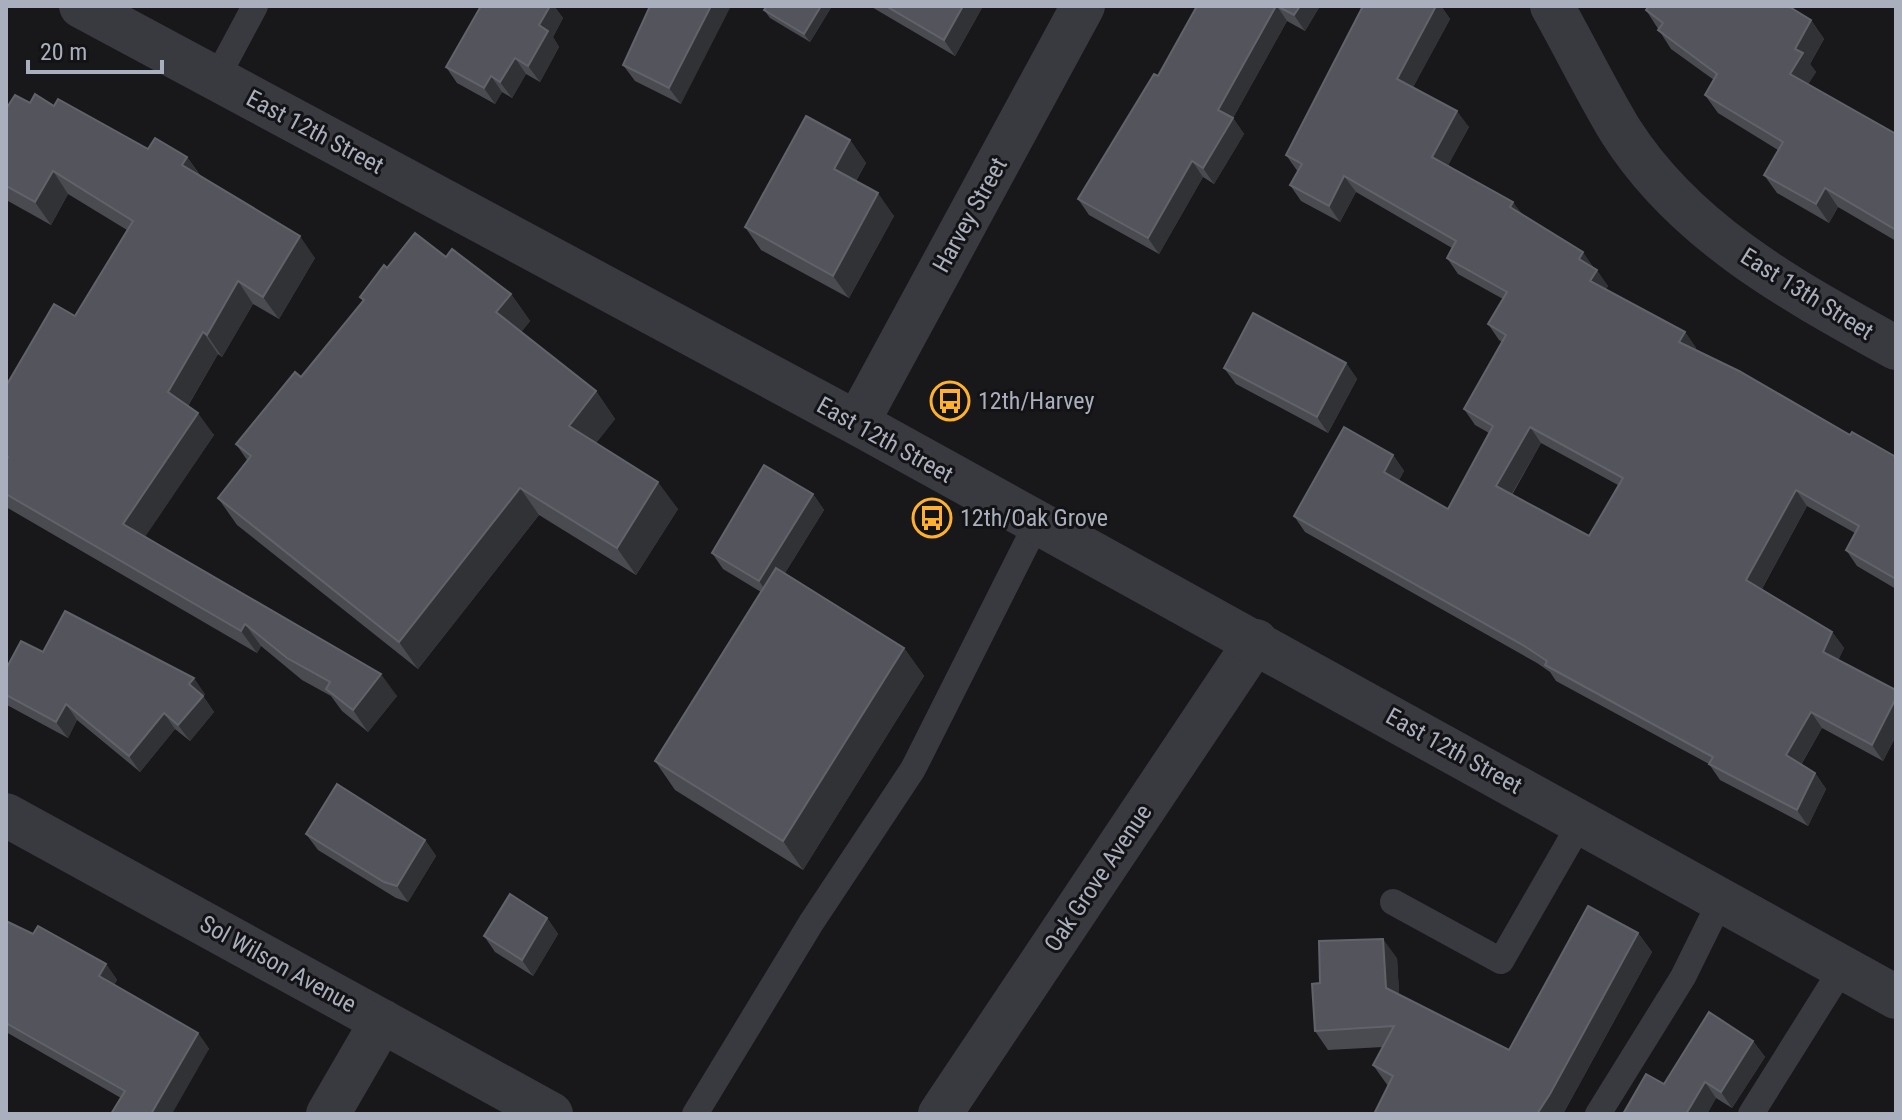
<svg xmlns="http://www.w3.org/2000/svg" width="1902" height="1120" viewBox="0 0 1902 1120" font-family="'Roboto Condensed',sans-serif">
	<rect width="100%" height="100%" fill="#18181b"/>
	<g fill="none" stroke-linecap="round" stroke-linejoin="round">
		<!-- service -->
		<g stroke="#393a40" stroke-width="26">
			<polyline points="216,79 255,6"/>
			<polyline points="1393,902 1501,961 1581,822"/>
			<polyline points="695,1114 811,923 913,769 1037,523"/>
			<polyline points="1598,1114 1683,977 1721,900"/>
			<polyline points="1751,1114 1843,967"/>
		</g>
		<!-- minor -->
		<g stroke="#393a40" stroke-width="44">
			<path d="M1552,6C1575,47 1596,90 1620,130C1685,233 1793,291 1896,348"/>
			<polyline points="857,423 1083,6"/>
			<polyline points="6,815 551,1114"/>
			<polyline points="328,1114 382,1021"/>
			<polyline points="940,1114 1256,641"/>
		</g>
		<!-- tertiary -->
		<polyline stroke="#393a40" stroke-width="44" points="81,6 857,423 1896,997"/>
	</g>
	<!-- wall -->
	<g fill="#494b50" fill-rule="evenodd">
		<polygon points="481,6 554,6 563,18 553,37 559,47 540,82 526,74 512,98 502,92 495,104 457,83 446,67"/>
		<polygon points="650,6 681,104 635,81 623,65"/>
		<polygon points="767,6 832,6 810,42 770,18 764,10"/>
		<polygon points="870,6 983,6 955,56"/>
		<polygon points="1197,6 1320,6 1305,31 1287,21 1233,118 1244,134 1214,184 1203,177 1159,254 1089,215 1078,199 1158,76"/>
		<path d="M1363,6H1441L1450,19L1413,87L1469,127L1448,165L1522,215L1594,268L1608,286L1606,289L1685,332L1696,348L1695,349L1850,435L1896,457V589L1857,566L1846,550L1855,533L1807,506L1762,589L1832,632L1844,648L1838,660L1896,690V736L1883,761L1822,728L1801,765L1815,773L1826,789L1808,826L1720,780L1709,764L1556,681L1550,672L1537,663L1305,532L1294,516L1393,455L1404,471L1399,480L1448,509L1489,433L1475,425L1464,409L1502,342L1499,340L1488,324L1503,299L1458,274L1447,258L1452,248L1356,192L1340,222L1301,201L1290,185L1298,172L1286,155ZM1541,443L1618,485L1589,536L1512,495Z"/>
		<polygon points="1792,9 1811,20 1824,39 1810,64 1816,72 1808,84 1896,134 1896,241 1838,207 1829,223 1777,193 1764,175 1778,150 1718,113 1705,95 1714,80 1671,49 1646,10"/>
		<polygon points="30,103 148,149 187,157 200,175 315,258 279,319 253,304 222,357 218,354 188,406 214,435 145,536 397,696 368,732 342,711 331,696 302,680 261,646 257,653 6,507 6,386 75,316 127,230 68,194 51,225 8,201 6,205 6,109"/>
		<polygon points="850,140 866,163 856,181 894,216 849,298 761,250 745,227"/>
		<polygon points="446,257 511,294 530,321 521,332 596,391 615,419 596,443 678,509 636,575 539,515 418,669 237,525 218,498 247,460 236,444 301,377 363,301 360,297 387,268"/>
		<polygon points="1346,363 1357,379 1328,433 1236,384 1224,368"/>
		<polygon points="813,494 824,510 785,573 904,648 924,676 803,870 675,790 655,761 761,592 723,569 712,553"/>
		<polygon points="43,652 205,694 203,696 214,712 190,741 175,729 140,772 77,720 68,738 7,705 6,669"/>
		<polygon points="306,834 425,840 436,856 408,902 396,898 318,850"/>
		<polygon points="547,918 558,934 533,976 495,952 484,936"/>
		<polygon points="6,921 33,934 106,964 117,980 114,985 198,1033 209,1049 121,1098 6,1032"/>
		<polygon points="1638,933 1652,952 1563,1114 1374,1114 1388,1086 1373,1065 1383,1047 1328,1050 1315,1031 1320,983 1397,958 1399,994 1509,1050"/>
		<polygon points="1753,1041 1765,1057 1732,1108 1716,1098 1707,1114 1623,1114 1664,1084"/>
	</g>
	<!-- shaded-wall -->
	<g fill="#313236">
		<polygon points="550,6 554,6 563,18 553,37 559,47 540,82 528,66 539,25"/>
		<polygon points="711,6 731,6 681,104 669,88"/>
		<polygon points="821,6 832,6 810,42 804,34"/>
		<polygon points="963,6 983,6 955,56 944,40"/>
		<polygon points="1277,6 1287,21 1233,118 1244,134 1214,184 1203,168 1218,110"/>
		<polygon points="1300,6 1320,6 1305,31 1294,15"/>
		<polygon points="1436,6 1441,6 1450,19 1409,95 1397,79"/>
		<polygon points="1811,20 1824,39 1810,64 1816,72 1803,93 1790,74 1795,49"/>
		<polygon points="515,58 526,74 512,98 500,82"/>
		<polygon points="491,76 502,92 495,104 484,88"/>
		<polygon points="1457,111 1469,127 1444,173 1432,157"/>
		<polygon points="850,140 866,163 850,191 834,169"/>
		<polygon points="187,157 202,179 182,165"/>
		<polygon points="1192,161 1203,177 1159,254 1148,238"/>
		<polygon points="53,171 68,194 51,225 35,202"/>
		<polygon points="1344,176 1356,192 1340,222 1329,206"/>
		<polygon points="1825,188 1838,207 1829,223 1816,204"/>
		<polygon points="878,193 894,216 849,298 833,276"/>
		<polygon points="1513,202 1525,218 1510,207"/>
		<polygon points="300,236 315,258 279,319 263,297"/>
		<polygon points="1583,252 1594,268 1579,259"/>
		<polygon points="1597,270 1608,286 1601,297 1590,281"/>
		<polygon points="238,281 253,304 222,357 207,335"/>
		<polygon points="511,294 530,321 516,339 496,312"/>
		<polygon points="203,332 218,354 183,414 168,392"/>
		<polygon points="1685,332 1696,348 1691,358 1679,342"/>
		<polygon points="1346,363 1357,379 1328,433 1317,417"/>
		<polygon points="596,391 615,419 588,453 569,426"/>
		<polygon points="198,413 214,435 139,546 123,524"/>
		<polygon points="1530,427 1541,443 1507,502 1496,486"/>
		<polygon points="1393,455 1404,471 1395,488 1384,472"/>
		<polygon points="658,482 678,509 636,575 617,548"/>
		<polygon points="520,488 539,515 418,669 399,642"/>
		<polygon points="1796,490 1807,506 1758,596 1746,580"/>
		<polygon points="813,494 824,510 770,597 759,581"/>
		<polygon points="245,624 261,646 257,653 241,631"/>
		<polygon points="1832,632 1844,648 1835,668 1823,652"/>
		<polygon points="904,648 924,676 803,870 783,841"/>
		<polygon points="381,674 397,696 368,732 353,710"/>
		<polygon points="194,678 205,694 203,696 214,712 190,741 178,725 189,684"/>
		<polygon points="1896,698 1896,736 1883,761 1872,745"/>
		<polygon points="66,704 77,720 68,738 56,722"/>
		<polygon points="1811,712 1822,728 1797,771 1786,755"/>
		<polygon points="164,713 175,729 140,772 129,756"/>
		<polygon points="1815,773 1826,789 1808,826 1797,810"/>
		<polygon points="425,840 436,856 408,902 397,886"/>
		<polygon points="547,918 558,934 533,976 522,960"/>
		<polygon points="1638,933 1652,952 1563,1114 1537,1114"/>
		<polygon points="1383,939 1397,958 1400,1008 1386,988"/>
		<polygon points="106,964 117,980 110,992 99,976"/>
		<polygon points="198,1033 209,1049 172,1114 151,1114"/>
		<polygon points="1753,1041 1765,1057 1732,1108 1721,1092"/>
		<polygon points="1705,1082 1716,1098 1707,1114 1686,1114"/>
	</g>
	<!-- building -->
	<g fill="#54555c" stroke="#61636b" stroke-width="2" fill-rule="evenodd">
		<polygon points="481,6 550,6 539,25 548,31 528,66 515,58 500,82 491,76 484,88 446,67"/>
		<polygon points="650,6 711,6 669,88 623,65"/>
		<polygon points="767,6 821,6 804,34 764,10"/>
		<polygon points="886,6 963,6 944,40"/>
		<polygon points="1197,6 1276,6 1218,110 1233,118 1203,168 1192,161 1148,238 1078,199 1154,74 1158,76"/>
		<polygon points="1277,6 1300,6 1294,15"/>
		<path d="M1363,6H1436L1397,79L1457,111L1432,157L1513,202L1510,207L1583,252L1579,259L1597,270L1590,281L1685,332L1679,342L1739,371L1850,435L1852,432L1896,457V579L1846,550L1859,526L1796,490L1746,580L1832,632L1823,652L1896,690V698L1872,745L1811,712L1786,755L1815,773L1797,810L1709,764L1713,757L1545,665L1547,661L1526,647L1294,516L1344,427L1393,455L1384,472L1448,509L1493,426L1464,409L1506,335L1488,324L1507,292L1447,258L1456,241L1344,176L1329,206L1290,185L1302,164L1286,155ZM1530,427L1623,478L1589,536L1496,486Z"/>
		<polygon points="1649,6 1788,6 1811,20 1795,49 1803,53 1790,74 1896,134 1896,230 1825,188 1816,204 1764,175 1783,142 1705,95 1717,74 1658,30 1663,23 1646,10"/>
		<polygon points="35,94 54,106 58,99 148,149 155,138 187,157 182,165 300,236 263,297 238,281 207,335 203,332 168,392 198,413 123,524 381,674 353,710 326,689 330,682 287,658 245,624 241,631 6,494 6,461 8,457 6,455 6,386 54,304 75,316 133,221 53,171 35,202 6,186 6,109 15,95 30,103"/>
		<polygon points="806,116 850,140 834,169 878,193 833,276 745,227"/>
		<polygon points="415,233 446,257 452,249 511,294 496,312 596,391 569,426 658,482 617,548 520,488 399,642 218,498 251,456 236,444 295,372 301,377 364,300 360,297 384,265 387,268"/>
		<polygon points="1253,313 1346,363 1317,417 1224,368"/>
		<polygon points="764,465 813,494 759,581 712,553"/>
		<polygon points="776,568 904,648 783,841 655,761"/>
		<polygon points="65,611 194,678 189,684 203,696 178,725 164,713 129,756 66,704 56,722 6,695 6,669 21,641 43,652"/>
		<polygon points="337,784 425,840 397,886 384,882 306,834"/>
		<polygon points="510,894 547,918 522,960 484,936"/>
		<polygon points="1588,906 1638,933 1550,1094 1537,1114 1374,1114 1393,1076 1373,1065 1394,1026 1315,1031 1312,984 1320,983 1319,941 1383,939 1386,988 1509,1050"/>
		<polygon points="6,921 33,934 38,926 106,964 99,976 198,1033 151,1114 111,1114 125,1091 6,1023"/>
		<polygon points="1709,1012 1753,1041 1721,1092 1705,1082 1686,1114 1623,1114 1646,1074 1664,1084"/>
	</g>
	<!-- icons -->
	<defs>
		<g id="bus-ring" transform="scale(2)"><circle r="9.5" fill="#131316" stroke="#ffb02c" stroke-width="1.5"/><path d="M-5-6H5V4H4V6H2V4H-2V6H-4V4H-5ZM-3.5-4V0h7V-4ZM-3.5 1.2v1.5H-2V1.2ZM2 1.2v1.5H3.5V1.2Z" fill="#ffb02c"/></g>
	</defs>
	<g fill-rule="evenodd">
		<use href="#bus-ring" x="950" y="401"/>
		<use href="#bus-ring" x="932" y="518"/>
	</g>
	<g text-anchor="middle" stroke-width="6" stroke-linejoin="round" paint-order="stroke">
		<!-- street labels -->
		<g font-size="24" fill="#a9afbc" stroke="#131316">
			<text transform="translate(315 132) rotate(28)" y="8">East 12th Street</text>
			<text transform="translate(970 215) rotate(-61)" y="8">Harvey Street</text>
			<text transform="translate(1807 294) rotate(32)" y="8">East 13th Street</text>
			<text transform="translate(885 440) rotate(29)" y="8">East 12th Street</text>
			<text transform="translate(1454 751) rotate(29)" y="8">East 12th Street</text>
			<text transform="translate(1098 878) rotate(-56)" y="8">Oak Grove Avenue</text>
			<text transform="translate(278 964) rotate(29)" y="8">Sol Wilson Avenue</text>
		</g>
		<!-- poi labels -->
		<g font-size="24" fill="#a9afbc" stroke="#131316" text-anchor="start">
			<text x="978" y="409">12th/Harvey</text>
			<text x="960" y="526">12th/Oak Grove</text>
		</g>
	</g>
	<!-- border -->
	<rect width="1902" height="1120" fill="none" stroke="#a9afbc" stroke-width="16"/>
	<!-- scale -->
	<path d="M28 60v12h134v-12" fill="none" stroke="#a9afbc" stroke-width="4"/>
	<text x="40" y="60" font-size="24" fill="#a9afbc" stroke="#131316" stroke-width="6" paint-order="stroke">20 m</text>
</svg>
